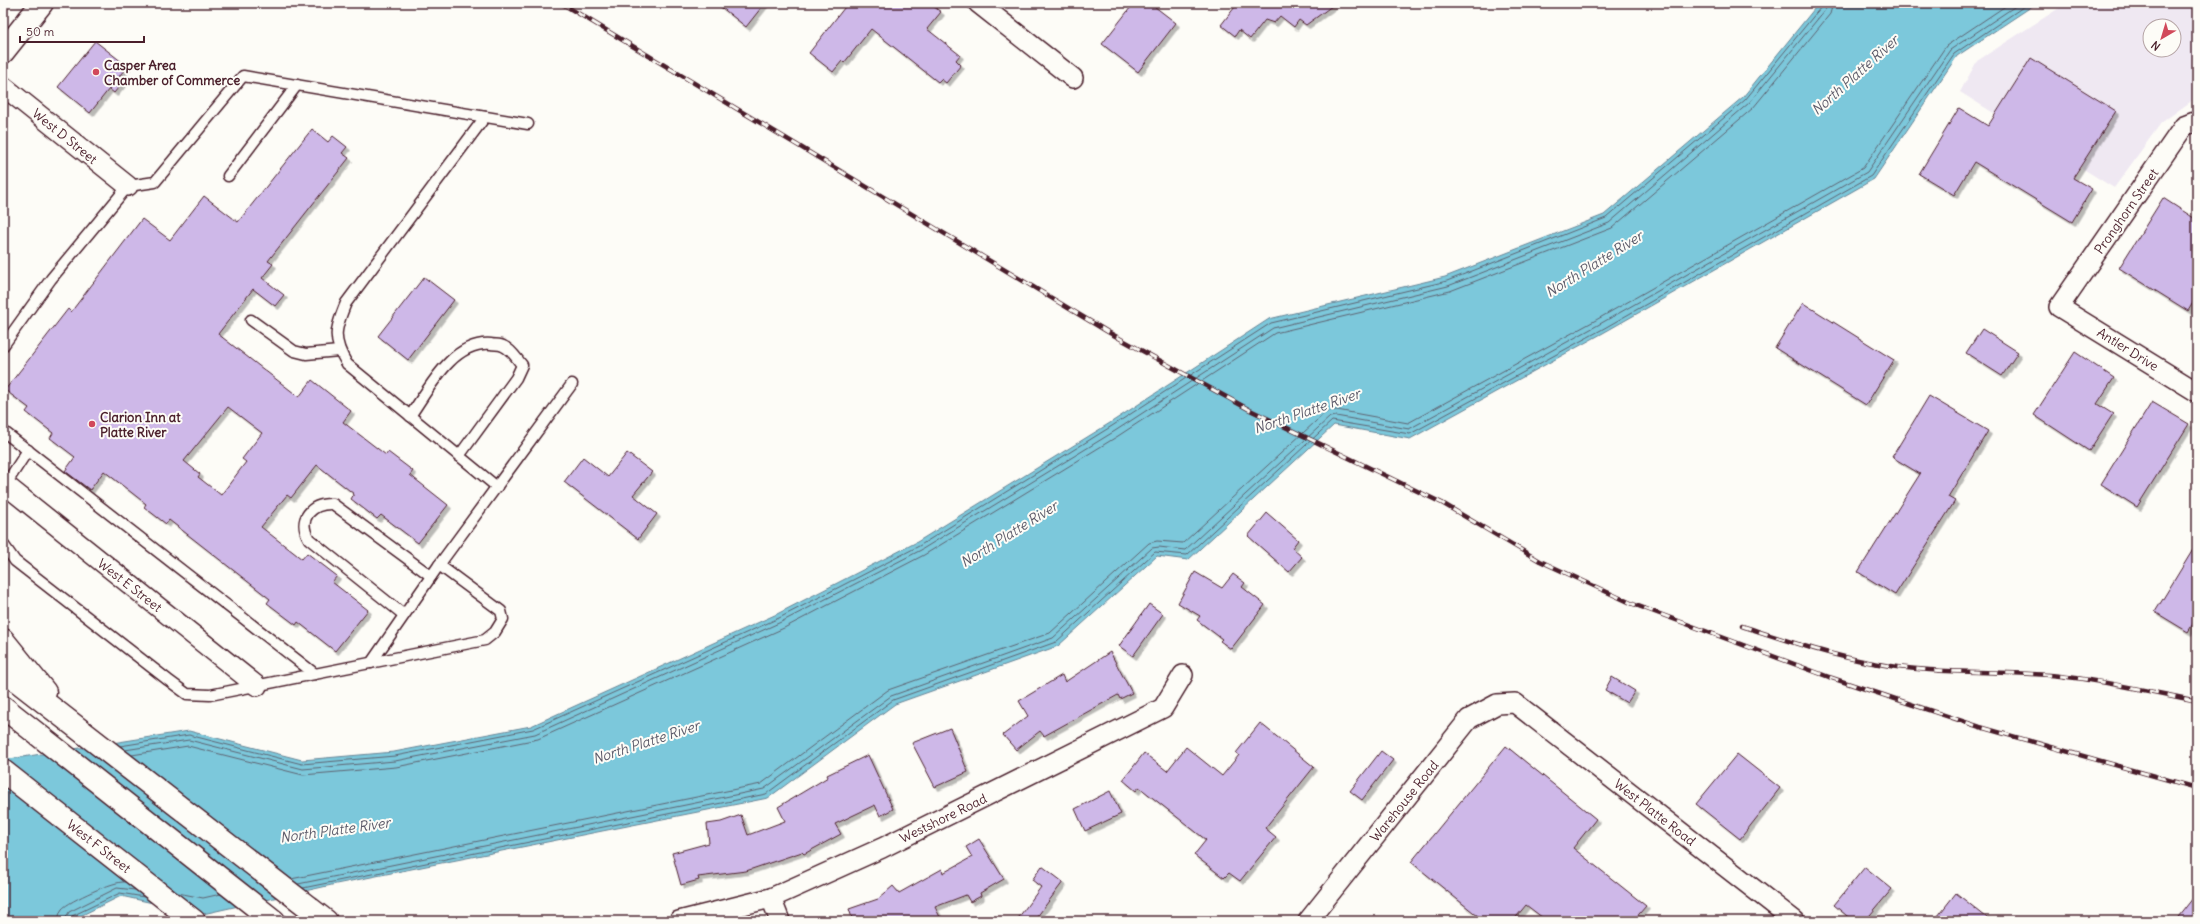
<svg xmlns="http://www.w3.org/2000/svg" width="2200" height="924" viewBox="0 0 2200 924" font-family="Delius,sans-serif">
	<defs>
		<filter id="shadow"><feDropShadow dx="3.5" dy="3.5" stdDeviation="0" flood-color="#0004"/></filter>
	</defs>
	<rect width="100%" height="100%" fill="#fdfcf7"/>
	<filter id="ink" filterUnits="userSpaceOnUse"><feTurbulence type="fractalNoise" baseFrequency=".025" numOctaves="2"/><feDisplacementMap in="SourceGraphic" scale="8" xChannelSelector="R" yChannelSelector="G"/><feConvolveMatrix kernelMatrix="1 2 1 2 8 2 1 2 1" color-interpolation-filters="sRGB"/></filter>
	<g filter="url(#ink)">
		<!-- built -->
		<path fill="#efe8f2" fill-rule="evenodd" d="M2067,3H2188L2197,9V97L2161,123L2114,188L1960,92L1977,61ZM2150,26H2174V50H2150Z"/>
		<!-- water -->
		<polygon fill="#7cc8db" stroke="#688495" points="1819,3 2037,3 1957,56 1874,179 1603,333 1410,439 1334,425 1188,560 1157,556 1058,646 895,704 768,798 336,884 203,914 121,896 70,921 3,921 3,760 189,731 302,760 394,752 531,726 777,614 917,542 1110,423 1269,319 1445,277 1604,215 1743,97"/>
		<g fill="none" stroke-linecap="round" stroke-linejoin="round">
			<!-- shore -->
			<g stroke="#5e6371" stroke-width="1">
				<polyline points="120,746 189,735 302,764 395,756 533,729 779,618 919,546 1112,426 1271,323 1447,281 1606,218 1745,100 1821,7 1822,3"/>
				<polyline points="125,750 189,740 303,769 395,761 535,734 781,622 921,550 1115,431 1273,328 1448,286 1609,223 1749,103 1825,10 1827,3"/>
				<polyline points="132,755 188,746 303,775 396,767 538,739 784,628 924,555 1118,436 1275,333 1450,291 1612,228 1753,108 1830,14 1833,3"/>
				<polyline points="291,879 761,784 888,690 1050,633 1149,543 1157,541 1183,543 1327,411 1337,410 1408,423 1596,320 1863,168 1946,46 2010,3"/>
				<polyline points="298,884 764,789 891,696 1053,638 1152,548 1159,547 1185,550 1330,417 1336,416 1409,429 1598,325 1867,172 1950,50 2020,3"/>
				<polyline points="303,888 766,794 893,700 1056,642 1155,552 1187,555 1332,421 1410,434 1601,330 1871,176 1954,54 2029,3"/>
				<polyline points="178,893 203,898 221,894"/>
				<path d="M58,921C59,917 59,913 62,909C69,901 115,880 125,882"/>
				<polyline points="64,921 69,912 117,888 135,890"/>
				<polyline points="69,921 72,916 120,893 144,897"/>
			</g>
		</g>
		<!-- building -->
		<g fill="#ceb8e8" stroke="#4a1f2b" fill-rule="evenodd" filter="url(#shadow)">
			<polygon points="716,3 765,3 746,27"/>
			<polygon points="848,3 929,3 941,12 927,29 960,55 956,60 961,65 946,83 941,79 938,82 871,29 844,63 842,61 833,72 809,53"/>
			<polygon points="1134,3 1150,3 1176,23 1138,72 1102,44"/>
			<polygon points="1238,3 1336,3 1306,25 1299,20 1294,27 1280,16 1274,23 1265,20 1250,39 1239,30 1235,36 1221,25"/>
			<polygon points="95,41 127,66 118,78 123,82 114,93 109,89 90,113 58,87"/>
			<polygon points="2031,58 2116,111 2073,178 2092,189 2072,222 1974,162 1954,195 1919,174 1959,108 1988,126"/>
			<path d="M312,129L328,142L333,136L347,147L342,153L349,158L268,261L273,264L262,278L284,295L275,306L253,289L218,334L299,397L312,380L351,411L343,422L386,455L388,452L413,471L410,475L448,505L418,543L381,515L377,519L351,499L354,494L317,465L291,498L287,495L261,527L302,559L307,553L337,576L332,582L368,610L335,651L298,622L296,625L267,603L270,599L169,520L166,524L144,507L146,504L104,471L90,490L65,471L75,457L50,438L53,433L26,412L29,408L5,390L68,309L71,312L142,219L170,240L204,196L238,222ZM228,407L262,433L242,459L246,462L221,495L198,477L200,474L184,461Z"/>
			<polygon points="2163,198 2197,220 2197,296 2188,311 2119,268"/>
			<polygon points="424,277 454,300 408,360 378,336"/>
			<polygon points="1803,303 1894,360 1866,405 1775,348"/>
			<polygon points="1982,329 2018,352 2002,376 1966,353"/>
			<polygon points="2075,352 2114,378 2097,404 2113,414 2089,451 2034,415"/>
			<polygon points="1929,396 1988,431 1948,497 1955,501 1895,595 1858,572 1920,474 1892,457"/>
			<polygon points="2152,402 2189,424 2137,507 2101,484"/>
			<polygon points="627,453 652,472 633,495 657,514 638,539 564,482 583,457 608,477"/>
			<polygon points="1267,513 1298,540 1292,548 1302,557 1289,572 1248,536"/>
			<polygon points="2197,543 2197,617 2188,632 2155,612"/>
			<polygon points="1195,572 1222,588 1233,574 1245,583 1242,587 1265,605 1231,649 1220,641 1222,639 1197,620 1200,616 1178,603"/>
			<polygon points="1149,604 1163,614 1133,656 1119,646"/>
			<polygon points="1110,652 1132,693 1120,699 1118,695 1044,736 1040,731 1016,750 1003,735 1028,716 1019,701 1062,675 1065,682"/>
			<polygon points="1612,677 1635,691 1627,703 1605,690"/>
			<polygon points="1260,723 1314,767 1265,828 1276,837 1240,881 1229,873 1224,878 1194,855 1206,840 1139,787 1136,791 1123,780 1144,753 1167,771 1186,747 1222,776 1239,755 1236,753"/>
			<polygon points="950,728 968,772 935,787 912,743"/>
			<polygon points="1506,746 1596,819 1573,848 1646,906 1633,921 1547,921 1526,905 1513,921 1484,921 1411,862"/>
			<polygon points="1381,751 1393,760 1362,800 1350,791"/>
			<polygon points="1737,754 1780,788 1740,839 1696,804"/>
			<polygon points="868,755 893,809 880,816 875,805 835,824 841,834 804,854 802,852 746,871 698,877 699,880 681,885 672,853 709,843 707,824 721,822 741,815 748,835 785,821 778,807 828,777 827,775"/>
			<polygon points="1110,791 1121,814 1085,831 1075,809"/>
			<polygon points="979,839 1004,879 980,893 981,896 970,902 966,895 935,907 942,921 853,921 849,909 878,899 893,886 899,893 942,869 943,873 972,857 966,847"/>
			<polygon points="1042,866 1063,882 1034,921 1016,921 1041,887 1032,880"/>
			<polygon points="1865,867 1892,889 1865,921 1853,921 1834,905"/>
			<polygon points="1956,893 1991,921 1934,921"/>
			<polygon points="2197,893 2197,921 2175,921"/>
		</g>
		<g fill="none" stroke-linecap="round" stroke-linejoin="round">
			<!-- lane casing -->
			<g stroke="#4a1f2b" stroke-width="13">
				<g id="lane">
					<path d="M485,117L346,303C335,329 332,339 347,364L497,487"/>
					<polyline points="228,176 297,85"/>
					<polyline points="251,320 294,351 306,354 339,351"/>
					<polyline points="3,346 51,279 128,186 155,182 243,76 528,124"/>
					<path d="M410,416C429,389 452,341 491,344C494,345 500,344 503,346C511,349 517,359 522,365L516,378L459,456"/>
					<polyline points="3,431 315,674"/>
					<polyline points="4,487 28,450"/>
					<polyline points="3,544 15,561 168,680 187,694 210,695 485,640 495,632 503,619 501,611 439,565"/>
					<path d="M404,615L309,539C297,519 311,503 333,504L431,576"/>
					<polyline points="371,663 439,565 572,384"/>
				</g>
			</g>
			<!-- street casing -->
			<g stroke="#4a1f2b" stroke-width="22">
				<g id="street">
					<polyline points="978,3 1073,78"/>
					<polyline points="3,86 128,186"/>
					<polyline points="2197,121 2184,126 2059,307 2197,392"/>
					<polyline points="3,483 257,686"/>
					<polyline points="771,898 780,921"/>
					<polyline points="679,921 771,898 882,848 1163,708 1183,675"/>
					<polyline points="1308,921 1469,719 1497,704 1515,703 1795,921"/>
				</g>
			</g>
			<!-- primary casing -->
			<g stroke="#4a1f2b" stroke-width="25">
				<g id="primary">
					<polyline points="3,52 42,3"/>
					<polyline points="3,771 194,921"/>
				</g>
			</g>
			<!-- highway casing -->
			<g stroke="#4a1f2b" stroke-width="25">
				<g id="highway">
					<polyline points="3,640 45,692"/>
					<polyline points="3,670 326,921"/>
					<polyline points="3,707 274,921"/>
				</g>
			</g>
			<!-- lane -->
			<use href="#lane" stroke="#fdfcf7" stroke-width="10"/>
			<!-- street -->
			<use href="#street" stroke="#fdfcf7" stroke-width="19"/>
			<!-- primary -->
			<use href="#primary" stroke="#fdfcf7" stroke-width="22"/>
			<!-- highway -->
			<use href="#highway" stroke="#fdfcf7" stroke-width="22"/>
			<!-- rail casing -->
			<g stroke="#4a1f2b" stroke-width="4.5">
				<g id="rail">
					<polyline points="561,3 1108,332 1250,410 1442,503 1540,561 1633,604 1829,677 1980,727 2197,788"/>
					<path d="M1742,626C1785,640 1828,655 1873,663C1935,675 1998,670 2060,676C2106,681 2152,692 2197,701"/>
				</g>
			</g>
			<!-- rail -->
			<use href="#rail" stroke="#fdfcf7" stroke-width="3" stroke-dasharray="9" stroke-linecap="butt"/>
		</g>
	</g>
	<!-- markers -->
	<g fill="#d1495b" stroke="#fdfcf7" stroke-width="1.5">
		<circle cx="96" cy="72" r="4"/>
		<circle cx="92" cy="424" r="4"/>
	</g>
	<g text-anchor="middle" stroke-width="4" stroke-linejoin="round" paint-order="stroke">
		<!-- poi labels -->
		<g font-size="13" font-weight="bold" fill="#4a1f2b" stroke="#fdfcf7" text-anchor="start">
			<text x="104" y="70">Casper Area<tspan x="104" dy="15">Chamber of Commerce</tspan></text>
			<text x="100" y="422">Clarion Inn at<tspan x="100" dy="15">Platte River</tspan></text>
		</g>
		<!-- street labels -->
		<g font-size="13" fill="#4a1f2b" stroke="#fdfcf7">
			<text transform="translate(65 136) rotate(39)" y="5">West D Street</text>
			<text transform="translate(2126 211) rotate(-55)" y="5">Pronghorn Street</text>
			<text transform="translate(2128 349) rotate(32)" y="5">Antler Drive</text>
			<text transform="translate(130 585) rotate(38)" y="5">West E Street</text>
			<text transform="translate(1404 801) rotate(-51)" y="5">Warehouse Road</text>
			<text transform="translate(1655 812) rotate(38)" y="5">West Platte Road</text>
			<text transform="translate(943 818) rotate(-26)" y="5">Westshore Road</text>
			<text transform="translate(99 846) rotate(38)" y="5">West F Street</text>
		</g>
		<!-- water labels -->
		<g font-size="14" font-style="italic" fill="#5c5a69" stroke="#fdfcf7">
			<text transform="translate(1855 75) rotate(-42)" y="5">North Platte River</text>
			<text transform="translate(1594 264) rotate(-32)" y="5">North Platte River</text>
			<text transform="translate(1307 411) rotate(-19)" y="5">North Platte River</text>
			<text transform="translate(1009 534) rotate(-32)" y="5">North Platte River</text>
			<text transform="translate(646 742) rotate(-18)" y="5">North Platte River</text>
			<text transform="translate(335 830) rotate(-8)" y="5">North Platte River</text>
		</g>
	</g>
	<!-- margin -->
	<rect width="2200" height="924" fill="none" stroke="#fdfcf7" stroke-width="16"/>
	<rect x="8" y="8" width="2184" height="908" fill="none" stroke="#4a1f2b" stroke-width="1.5" filter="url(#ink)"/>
	<!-- north arrow -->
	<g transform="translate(2162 38) rotate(218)"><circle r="19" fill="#fdfcf7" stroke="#b5a4a5"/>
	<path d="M0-3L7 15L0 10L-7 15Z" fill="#d1495b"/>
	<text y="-6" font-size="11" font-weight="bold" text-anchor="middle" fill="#4a1f2b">N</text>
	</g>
	<!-- scale -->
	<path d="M20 36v6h124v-6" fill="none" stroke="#4a1f2b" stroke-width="2"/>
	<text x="26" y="36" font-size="12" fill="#4a1f2b" stroke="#fdfcf7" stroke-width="3" paint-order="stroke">50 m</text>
</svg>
